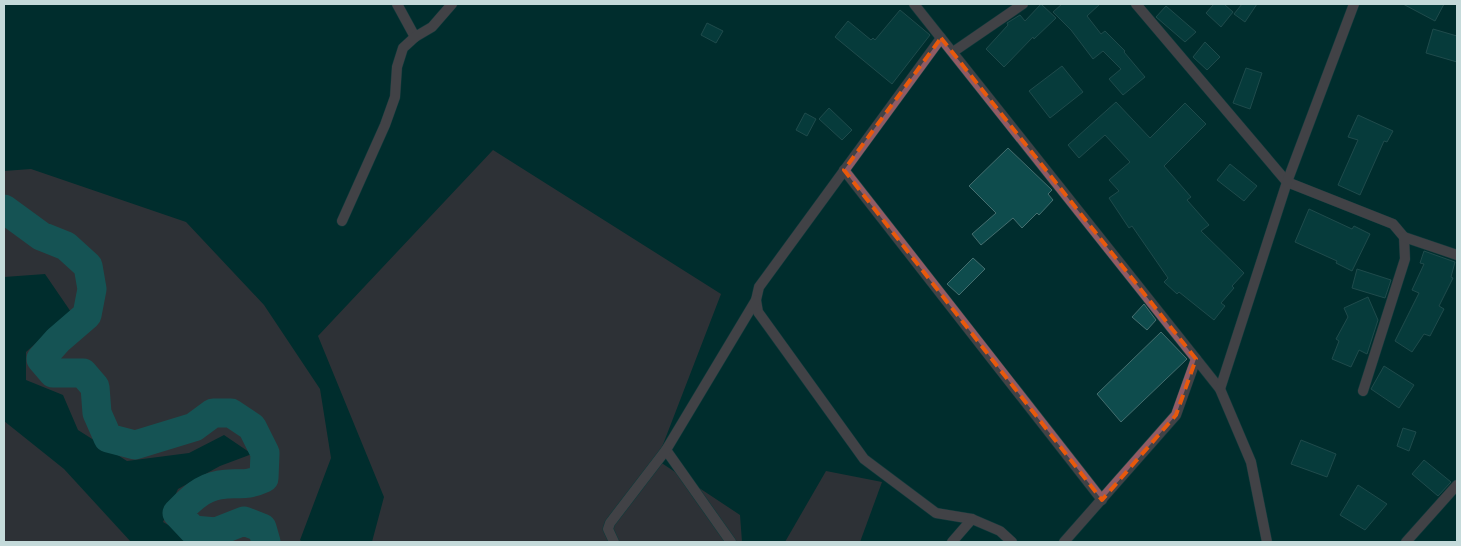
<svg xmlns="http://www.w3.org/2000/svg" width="1461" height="546" viewBox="0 0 1461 546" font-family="Rubik,sans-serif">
	<rect width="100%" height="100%" fill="#002d2e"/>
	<!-- green -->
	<g fill="#643740">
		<polygon points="493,150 721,294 657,460 740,515 742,542 372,542 384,497 318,336"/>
		<polygon points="31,169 186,222 264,305 320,389 331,458 300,540 302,542 198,542 163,522 178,489 220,466 252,454 224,435 189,453 127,461 78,430 63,395 26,380 26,352 71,312 45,274 4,277 4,171"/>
		<polygon points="4,421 64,469 131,542 4,542"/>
		<polygon points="826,471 882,482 860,542 785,542"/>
	</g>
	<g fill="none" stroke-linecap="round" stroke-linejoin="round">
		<!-- river -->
		<path stroke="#2f8284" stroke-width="29" d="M4,209L41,236L66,246L88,266L92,289L87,315L58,340L41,359L53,373H83L95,387L97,413L108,438L135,445L194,427L213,413H231L252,427L265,453L264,478C242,488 239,481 219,485C201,488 189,501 177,513L193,530L216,532L244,521L262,528L266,542"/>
	</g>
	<!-- building -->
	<g fill="#0e4c4d" stroke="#446e6f">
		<polygon points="1041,4 1056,18 1034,39 1033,37 1004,67 986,49 1008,25 1007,23 1020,15 1025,21"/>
		<polygon points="1062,4 1100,4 1087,16 1101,34 1105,31 1125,51 1124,52 1145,77 1123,95 1109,79 1121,69 1103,51 1093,59 1071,30 1053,12"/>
		<polygon points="1214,4 1224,4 1233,12 1221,27 1206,13"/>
		<polygon points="1242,4 1257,4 1245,22 1234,14"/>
		<polygon points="1403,4 1444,4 1435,21"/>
		<polygon points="1166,6 1196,32 1185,42 1156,17"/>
		<polygon points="900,10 930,35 892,84 835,37 848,21 871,40 873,38 875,40"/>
		<polygon points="707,23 723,31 716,43 701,35"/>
		<polygon points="1433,29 1457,36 1457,62 1426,53"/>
		<polygon points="1205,42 1220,57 1207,70 1193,57"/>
		<polygon points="1062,66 1083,92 1050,118 1029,91"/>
		<polygon points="1246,68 1262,73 1250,109 1233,103"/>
		<polygon points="1116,102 1150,138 1185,103 1206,124 1164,166 1191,197 1187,200 1209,225 1201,231 1244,273 1232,286 1234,288 1221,303 1225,306 1214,320 1179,292 1177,294 1164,282 1168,278 1132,226 1129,228 1109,198 1119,191 1109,180 1130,162 1105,135 1079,158 1068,145"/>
		<polygon points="829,108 852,130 842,140 819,119"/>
		<polygon points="805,113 816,119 807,136 796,130"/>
		<polygon points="1358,115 1393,131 1387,142 1384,141 1360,195 1338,185 1358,140 1348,137"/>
		<polygon points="1008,148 1052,190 1048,194 1053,200 1039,215 1037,213 1022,228 1013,218 981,245 972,234 996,213 969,186"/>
		<polygon points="1230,164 1257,186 1244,201 1217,180"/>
		<polygon points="1309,209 1352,229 1354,226 1370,234 1352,271 1336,263 1337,261 1295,242"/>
		<polygon points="1424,251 1455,262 1451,277 1453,278 1439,306 1444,309 1430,336 1424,334 1412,352 1395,341 1419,293 1412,290 1424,264 1420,263"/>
		<polygon points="973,258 985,269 959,295 947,284"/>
		<polygon points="1357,269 1391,280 1385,298 1352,288"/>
		<polygon points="1368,297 1378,320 1367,354 1359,350 1351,367 1332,359 1339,341 1336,339 1348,317 1344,308"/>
		<polygon points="1144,304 1156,320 1147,330 1132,317"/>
		<polygon points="1161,332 1187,359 1121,422 1097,394"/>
		<polygon points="1384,366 1414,385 1399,408 1371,389"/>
		<polygon points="1403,428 1416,432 1409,451 1397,446"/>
		<polygon points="1301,440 1336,454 1327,477 1291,464"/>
		<polygon points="1424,460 1451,482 1438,496 1412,474"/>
		<polygon points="1358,485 1387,504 1365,530 1340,515"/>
	</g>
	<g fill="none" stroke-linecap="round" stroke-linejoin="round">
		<!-- minor casing -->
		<g stroke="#1f494a" stroke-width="11">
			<g id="minor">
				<polyline points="397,4 415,37"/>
				<polyline points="914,4 1220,389 1251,462 1267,542"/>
				<polyline points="1136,4 1287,182 1393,224 1404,237 1405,259 1363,391"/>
				<polyline points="941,38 759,287 756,300 758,312 864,459 936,513 972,519 1000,531 1012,542"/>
				<polyline points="953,52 1023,4"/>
				<polyline points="844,170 1102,500"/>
				<polyline points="342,221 385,125 395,97 397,67 403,48 415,37 432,27 452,4"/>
				<polyline points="1404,237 1457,255"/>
				<polyline points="1220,389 1287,182 1354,4"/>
				<polyline points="666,450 731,542"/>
				<polyline points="614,542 608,529 610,523 666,450 756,300"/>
				<polyline points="952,542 972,519"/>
				<polyline points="1064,542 1176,415 1196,359"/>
				<polyline points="1406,542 1457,485"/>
			</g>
		</g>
		<!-- minor -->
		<use href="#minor" stroke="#905b65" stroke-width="10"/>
	</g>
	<!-- marked area -->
	<path d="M0 0H1461V546H0ZM941,38L1196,359L1176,415L1102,500L844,170Z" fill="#002d2e" fill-opacity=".55" fill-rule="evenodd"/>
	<path fill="none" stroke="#e8590c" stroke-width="4" stroke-dasharray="10 6" stroke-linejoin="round" d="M941,38L1196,359L1176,415L1102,500L844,170Z"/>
	<!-- border -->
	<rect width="1461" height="546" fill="none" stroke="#c4dada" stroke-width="10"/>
</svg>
